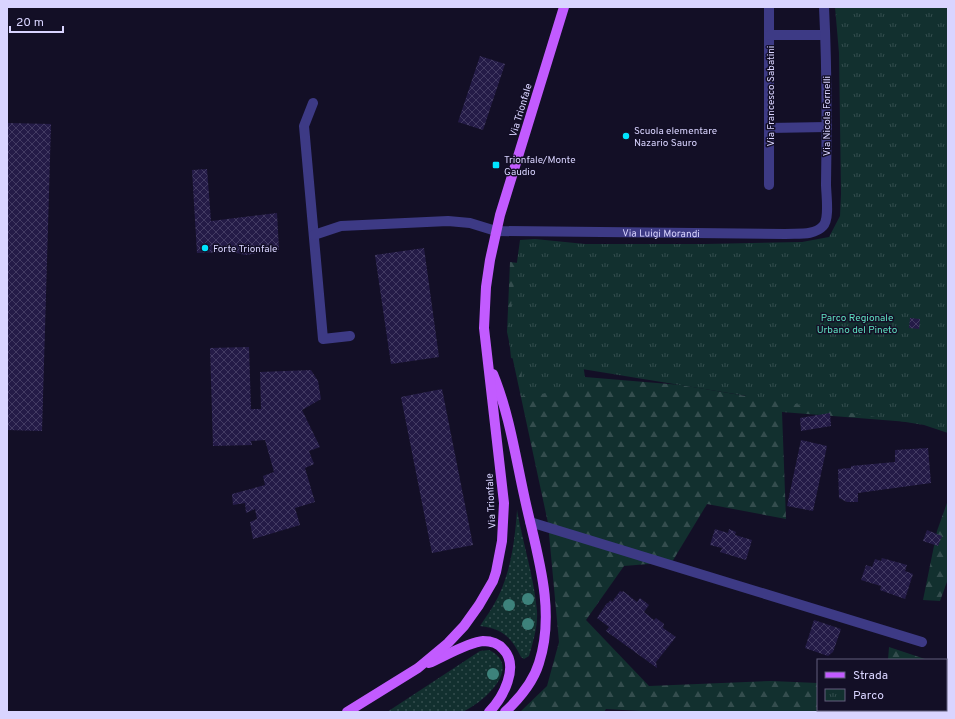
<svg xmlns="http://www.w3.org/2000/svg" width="955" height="719" viewBox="0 0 955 719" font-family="Overpass,sans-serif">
	<defs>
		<pattern id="grass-dots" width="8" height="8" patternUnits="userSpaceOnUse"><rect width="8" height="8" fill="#12302f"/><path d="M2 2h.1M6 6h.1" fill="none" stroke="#344d4e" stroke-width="1.8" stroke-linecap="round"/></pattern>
		<pattern id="forest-firs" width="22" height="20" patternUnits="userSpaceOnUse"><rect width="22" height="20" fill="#12302f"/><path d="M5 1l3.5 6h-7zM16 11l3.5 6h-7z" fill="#344d4e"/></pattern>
		<pattern id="park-tufts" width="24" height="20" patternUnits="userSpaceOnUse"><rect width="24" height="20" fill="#12302f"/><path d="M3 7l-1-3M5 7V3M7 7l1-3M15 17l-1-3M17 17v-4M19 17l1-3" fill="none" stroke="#344d4e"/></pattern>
		<pattern id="building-cross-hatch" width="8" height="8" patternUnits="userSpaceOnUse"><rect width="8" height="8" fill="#241b47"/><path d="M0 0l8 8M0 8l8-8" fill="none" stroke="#433b63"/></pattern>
	</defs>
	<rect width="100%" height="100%" fill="#130f26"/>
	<!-- grass -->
	<g fill="url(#grass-dots)">
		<path d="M517,510C523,544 534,577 537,611C538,626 533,642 529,656L524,659L521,657C511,637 503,629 480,626C486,617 493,607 498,597C511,571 515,539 517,510Z"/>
		<path d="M489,650C524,667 483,703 462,712H387L480,651Z"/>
	</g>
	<!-- forest -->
	<g fill="url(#forest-firs)">
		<polygon points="510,262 568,269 585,377 681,385 746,396 763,280 921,423 782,412 786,519 707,504 672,562 624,566 586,620 649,686 771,681 818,683 818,710 851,710 852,712 657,712 606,709 604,712 520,712 547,686 559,642 548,523 507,332"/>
		<polygon points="948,500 948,579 940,601 923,600 937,531"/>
		<polygon points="889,647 928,660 888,660"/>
		<polygon points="885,710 919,710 918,712 885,712"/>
	</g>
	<!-- park -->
	<polygon fill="url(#park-tufts)" points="835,7 948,7 948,433 924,425 582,369 585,389 521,396 522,360 511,358 508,328 520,240 535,239 585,244 705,244 802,242 829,237 840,216 841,194 839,53"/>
	<!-- building -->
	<g fill="url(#building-cross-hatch)">
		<polygon points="480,56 505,64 483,130 458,122"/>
		<polygon points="7,123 51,124 42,431 7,430"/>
		<polygon points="207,169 211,221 277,213 279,250 245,255 233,252 197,253 192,170"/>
		<polygon points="424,248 439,357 391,364 375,255"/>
		<polygon points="910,318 920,319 919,329 909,328"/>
		<polygon points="249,347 251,409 261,409 260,372 311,370 318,381 321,399 302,410 320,447 309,451 314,464 305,468 315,502 295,508 300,525 253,539 250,522 257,519 255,509 246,513 245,503 233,505 232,494 265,485 263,476 274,472 265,440 251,441 252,445 213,446 210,348"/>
		<polygon points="442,389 473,545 432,553 401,397"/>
		<polygon points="830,413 831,426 801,431 800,418"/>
		<polygon points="801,440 827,446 813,511 787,506"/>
		<polygon points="928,448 931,483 858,493 858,502 847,502 839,498 838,469 851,468 851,466 895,462 895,450"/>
		<polygon points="715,529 728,533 729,529 736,532 735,535 752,540 746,560 720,552 722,548 710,545"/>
		<polygon points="927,530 942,536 938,546 923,541"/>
		<polygon points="882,558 907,565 905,571 913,574 905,599 880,590 881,586 861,580 866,565 872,567 875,559 881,561"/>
		<polygon points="620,591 622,592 623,591 637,602 640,598 649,605 644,612 654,620 656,618 664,624 663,628 676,637 656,662 657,668 606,631 609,627 597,618 607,603 608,603 611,600 612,602"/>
		<polygon points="814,620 841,629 833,652 828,656 805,648"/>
		<polygon points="946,661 948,662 948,694 946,699"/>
	</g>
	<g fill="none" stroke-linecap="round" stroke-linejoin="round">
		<!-- minor -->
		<g stroke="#3d3a85" stroke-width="10">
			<polyline points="769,7 769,185"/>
			<polyline points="770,35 825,35"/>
			<polyline points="313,103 304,126 323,339 350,336"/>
			<polyline points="769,128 827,127"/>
			<path id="s1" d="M314,235L341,226L448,221L470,223L496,231L785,234C797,233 814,236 823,226C830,219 826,194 826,184C827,125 827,66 824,7"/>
			<polyline points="530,522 922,642"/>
		</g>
		<!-- major -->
		<g stroke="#c25bff" stroke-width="10">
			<path d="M493,374C509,413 515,454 524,495C535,548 557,608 539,663C533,683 520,698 505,712"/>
			<path d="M429,663C443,657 469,642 483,641C491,641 498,643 503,649C520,666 503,698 489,712"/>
			<polyline points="347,712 418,668 448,643 464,626 479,605 493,581 496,572 502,541 504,503 484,328 486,287 490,260 500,215 564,7"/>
		</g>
	</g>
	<!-- trees -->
	<g fill="#3d827b">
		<circle cx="528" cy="599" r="6"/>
		<circle cx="509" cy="605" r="6"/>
		<circle cx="528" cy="624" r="6"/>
		<circle cx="493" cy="674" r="6"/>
	</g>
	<!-- markers -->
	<g fill="#00e5ff" stroke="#130f26" stroke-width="1.5">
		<circle cx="626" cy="136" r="4"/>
		<rect x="492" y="161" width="8" height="8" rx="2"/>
		<circle cx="205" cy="248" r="4"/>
	</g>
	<g text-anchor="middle" stroke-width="3" stroke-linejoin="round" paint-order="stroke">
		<!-- street labels -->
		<g font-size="10" fill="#d9d4ff" stroke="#130f26">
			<text transform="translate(770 96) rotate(-90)" y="4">Via Francesco Sabatini</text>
			<text transform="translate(520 110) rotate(-73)" y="4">Via Trionfale</text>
			<text transform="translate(826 116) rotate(-90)" y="4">Via Nicola Fornelli</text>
			<text dy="4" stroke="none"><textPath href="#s1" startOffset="350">Via Luigi Morandi</textPath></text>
			<text transform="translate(490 501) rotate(-93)" y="4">Via Trionfale</text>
		</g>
		<!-- poi labels -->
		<g font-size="10" fill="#d9d4ff" stroke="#130f26" text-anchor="start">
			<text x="634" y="134">Scuola elementare<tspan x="634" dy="12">Nazario Sauro</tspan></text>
			<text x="504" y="163">Trionfale/Monte<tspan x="504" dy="12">Gaudio</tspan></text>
			<text x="213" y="252">Forte Trionfale</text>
		</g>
		<!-- park labels -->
		<g font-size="10" fill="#5fe0c0" stroke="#130f26">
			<text x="857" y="321">Parco Regionale<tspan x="857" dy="12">Urbano del Pineto</tspan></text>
		</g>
	</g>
	<!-- border -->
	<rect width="955" height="719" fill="none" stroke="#d9d4ff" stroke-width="16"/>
	<!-- legend -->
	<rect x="817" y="659" width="130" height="52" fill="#130f26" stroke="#625e7d"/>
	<rect x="825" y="672" width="20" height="6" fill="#c25bff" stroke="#625e7d"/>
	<text x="853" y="679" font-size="12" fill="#d9d4ff">Strada</text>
	<rect x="825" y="689" width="20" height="12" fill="url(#park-tufts)" stroke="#625e7d"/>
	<text x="853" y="699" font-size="12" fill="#d9d4ff">Parco</text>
	<!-- scale -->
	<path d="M10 26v6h53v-6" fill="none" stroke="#d9d4ff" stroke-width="2"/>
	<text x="16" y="26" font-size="12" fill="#d9d4ff" stroke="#130f26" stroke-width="3" paint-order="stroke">20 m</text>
</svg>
